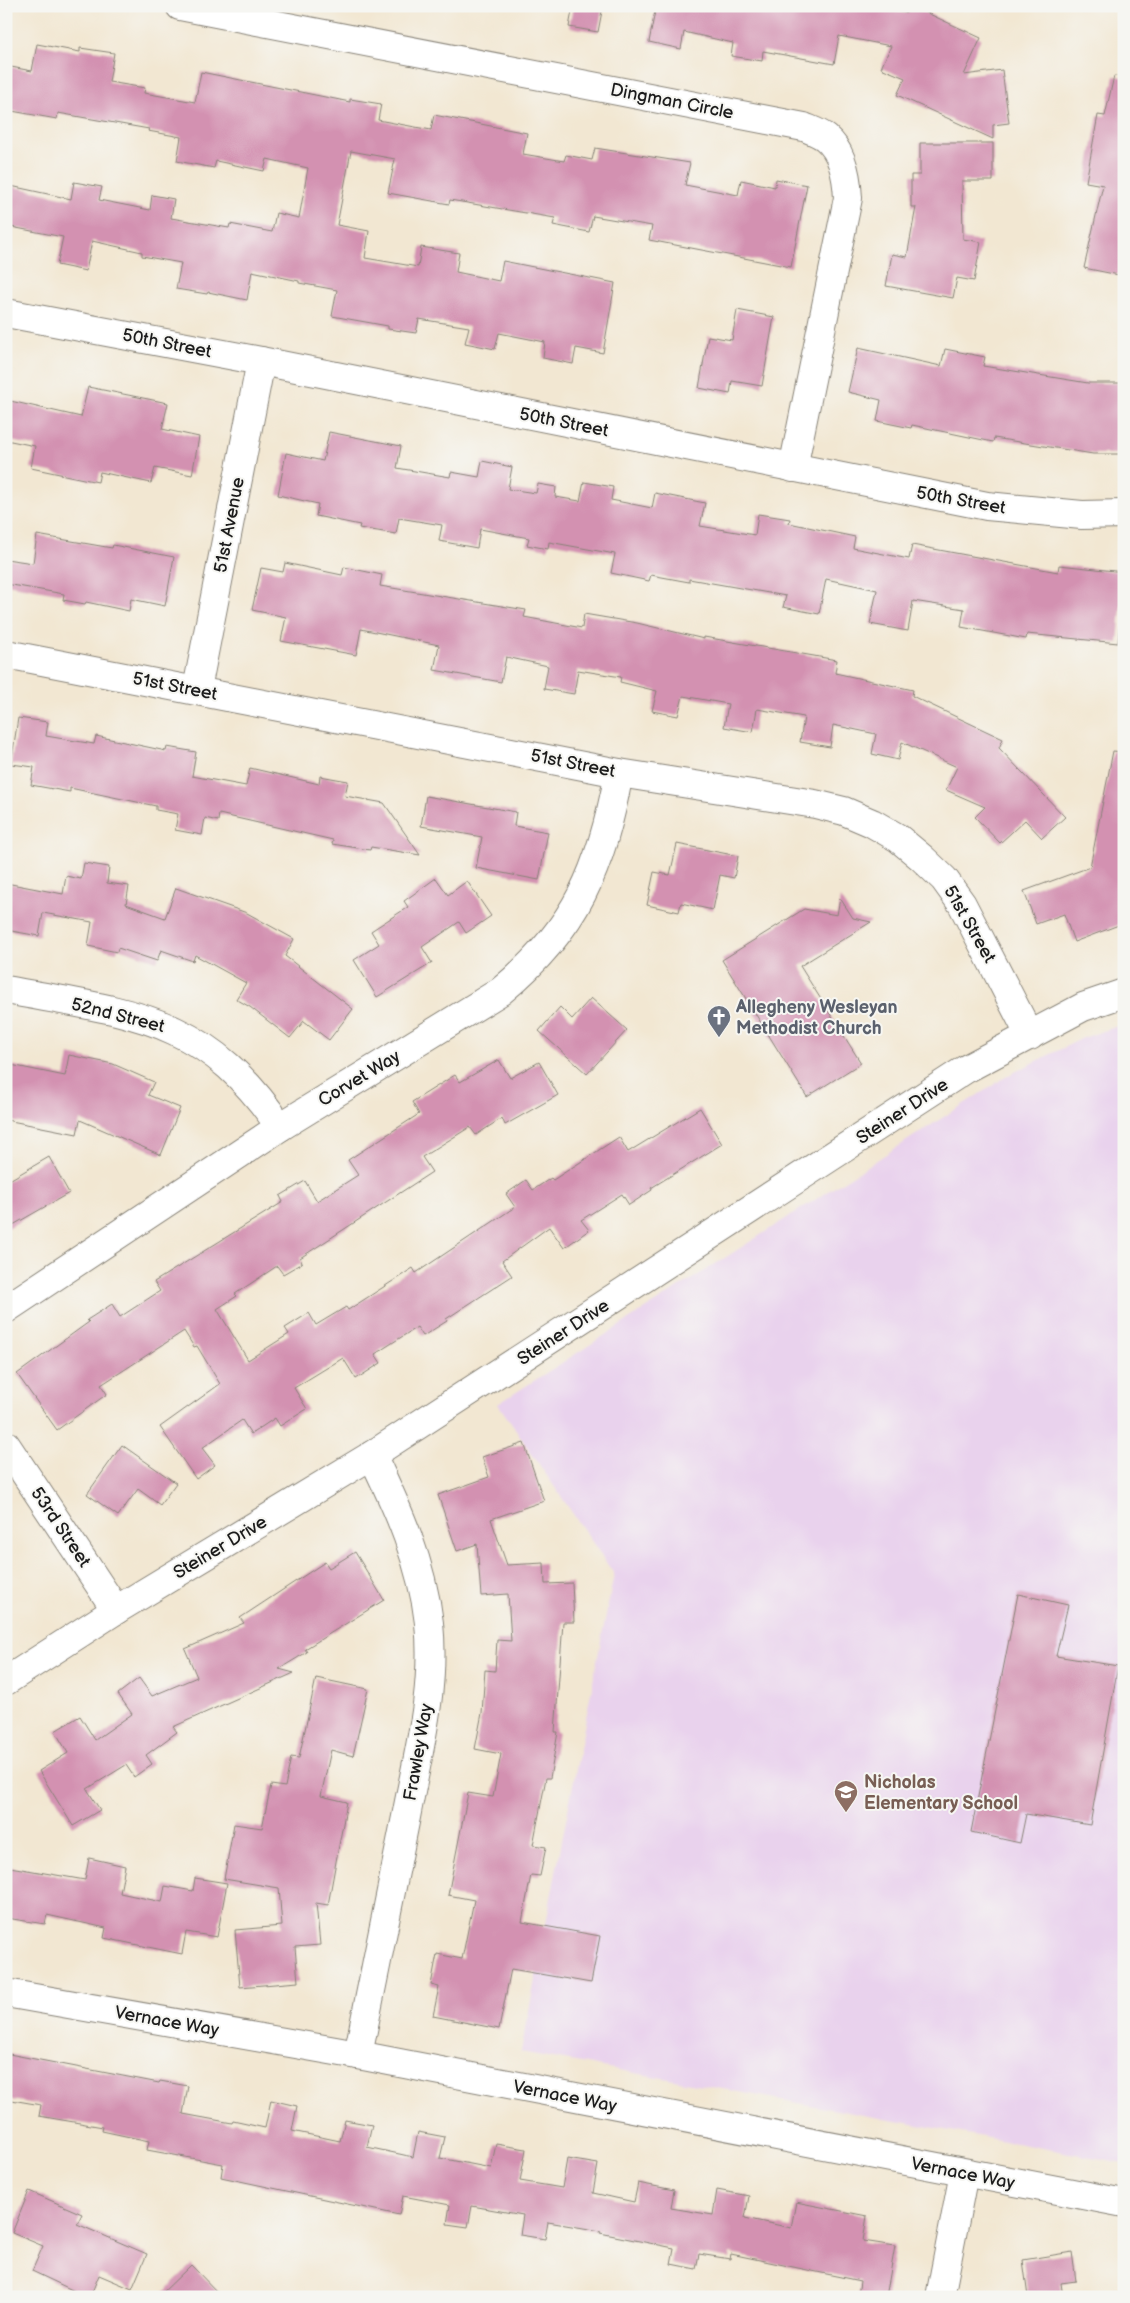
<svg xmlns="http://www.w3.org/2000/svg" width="1130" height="2303" viewBox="0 0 1130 2303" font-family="'Balsamiq Sans',sans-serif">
	<rect width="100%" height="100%" fill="#f6f6f2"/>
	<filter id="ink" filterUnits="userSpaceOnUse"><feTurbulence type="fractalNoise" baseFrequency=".02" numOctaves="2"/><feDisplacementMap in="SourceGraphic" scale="10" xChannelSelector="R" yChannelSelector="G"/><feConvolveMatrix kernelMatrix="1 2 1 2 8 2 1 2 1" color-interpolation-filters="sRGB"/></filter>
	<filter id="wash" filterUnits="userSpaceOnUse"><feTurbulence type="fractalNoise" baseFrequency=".0096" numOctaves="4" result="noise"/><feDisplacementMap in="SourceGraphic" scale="20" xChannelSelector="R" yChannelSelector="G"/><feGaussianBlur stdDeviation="1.12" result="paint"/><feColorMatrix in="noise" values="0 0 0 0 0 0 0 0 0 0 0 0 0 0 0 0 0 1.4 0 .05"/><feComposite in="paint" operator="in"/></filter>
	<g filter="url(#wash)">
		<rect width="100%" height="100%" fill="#f2e7d2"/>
		<!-- built -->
		<polygon fill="#e9d2ed" points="1124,1024 1124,2163 521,2052 614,1574 498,1404 1009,1075 1083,1038"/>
		<g id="blocks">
			<!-- building -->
			<g fill="#d391b1">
				<polygon points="573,6 603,6 598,32 569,27"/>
				<polygon points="656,6 742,6 761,10 761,6 870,6 906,13 909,6 912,6 981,38 964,75 1002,70 1009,123 993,125 993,139 897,95 905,78 881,68 891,46 839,36 834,64 763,51 762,61 731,56 733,43 684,32 681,49 649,42"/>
				<polygon points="37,44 80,52 80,48 114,53 109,82 145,88 144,93 195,102 201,72 350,102 350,99 381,104 378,120 431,130 434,115 527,133 523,154 564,161 566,155 592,160 595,148 690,163 685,185 738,195 741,180 775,187 776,179 807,185 791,267 649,240 652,226 593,216 589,232 553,225 555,218 450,200 449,204 388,193 395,159 351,151 337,225 369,231 365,258 418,267 421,247 459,253 456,272 499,281 503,261 615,283 603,353 576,348 573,364 543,358 545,342 499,333 495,349 465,343 469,327 419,319 416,333 388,329 388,326 332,316 337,290 299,283 299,281 252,271 247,300 208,292 207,294 176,289 181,263 142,256 142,252 92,241 86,271 57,265 63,237 6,226 6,185 71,199 74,182 102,187 99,200 150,210 152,195 174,199 171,218 229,228 230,224 272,232 276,213 299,218 308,168 267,159 264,171 216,161 214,168 177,161 181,137 148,131 149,129 58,113 57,119 6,110 6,66 32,71"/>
				<polygon points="1114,76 1124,77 1124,276 1084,268 1103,185 1086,182 1098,115 1105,116"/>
				<polygon points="920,143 993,143 993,181 962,181 963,239 981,242 974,281 957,278 953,298 886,286 892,254 907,257 916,207 911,207 911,175 920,175"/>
				<polygon points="737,310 774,317 762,386 732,381 730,394 699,388 708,336 732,340"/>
				<polygon points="858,348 941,366 945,349 985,357 983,366 1088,383 1124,383 1124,454 1093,454 994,438 993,442 912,425 911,428 877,421 881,400 848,392"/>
				<polygon points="88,387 168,403 162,429 199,437 192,475 155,468 151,483 100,472 98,482 31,468 35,446 6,440 6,400 81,417"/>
				<polygon points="329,432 401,446 397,468 450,477 451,472 479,477 482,461 512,467 508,489 536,493 538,484 556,487 555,497 580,501 584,482 613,487 611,500 652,508 655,493 705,503 700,526 755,535 758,514 790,519 789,523 855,537 853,548 909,559 912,545 1058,572 1059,565 1124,572 1118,643 1027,634 1026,639 961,627 964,609 913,601 908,631 870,624 877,590 826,579 819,614 783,607 786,596 689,579 689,582 651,575 649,581 611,573 615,554 549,542 548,549 527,545 529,538 480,529 477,548 439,541 442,525 399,518 396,534 359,528 360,525 316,516 318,504 278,495 286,453 323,461"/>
				<polygon points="37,535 112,548 113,545 174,557 165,606 131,599 129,611 86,602 85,604 63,600 64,594 6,584 6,559 33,563"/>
				<polygon points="285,563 342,575 344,567 382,575 380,586 526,610 524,617 582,628 584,614 637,623 704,639 704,637 837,660 835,673 913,690 912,696 1003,739 999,748 1065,817 1042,838 1025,820 1000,843 975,817 985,807 946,790 957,767 902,742 898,760 872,754 876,734 833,725 830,747 800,742 804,717 757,709 753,732 724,727 728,704 683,696 678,716 652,711 657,691 620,682 621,677 578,670 574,694 544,689 548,666 506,657 501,682 434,670 439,645 361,629 356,655 281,641 286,617 252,610 261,568 283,572"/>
				<polygon points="18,718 48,722 46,736 94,744 96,736 166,751 167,747 196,752 192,776 246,786 250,768 319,784 320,776 348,781 345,796 384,803 420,855 371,847 370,850 332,844 333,840 219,814 218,821 205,818 202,835 175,830 178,814 156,810 156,806 70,788 70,792 31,785 34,767 11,764"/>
				<polygon points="1113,751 1124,752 1124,923 1074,942 1064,914 1036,924 1024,891 1090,867"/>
				<polygon points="426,796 516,812 514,826 548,832 539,880 476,868 482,837 421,826"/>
				<polygon points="677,844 738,856 734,878 720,875 713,910 681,903 679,912 647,905 654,872 670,875"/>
				<polygon points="84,863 109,867 107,883 129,886 126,904 165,918 176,888 247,913 294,939 285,956 353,1009 329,1040 304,1021 290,1038 250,1007 236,999 246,983 195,955 193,961 161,950 157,961 118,948 117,952 88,946 92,922 43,913 39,936 6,930 6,883 63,894 66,876 81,879"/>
				<polygon points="436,878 448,895 467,881 491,916 466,933 459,922 422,947 432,963 377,997 354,960 379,944 371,931 408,907 404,901"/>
				<polygon points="840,898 853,918 871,922 800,966 861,1063 807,1097 722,960 804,909 837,915"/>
				<polygon points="591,998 627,1030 587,1074 539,1031 560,1007 572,1019"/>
				<polygon points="69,1055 113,1064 154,1082 148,1095 180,1108 161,1155 80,1120 77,1134 6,1120 6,1064 65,1076"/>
				<polygon points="499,1060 510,1078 539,1062 558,1095 505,1125 502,1118 476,1135 470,1127 422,1157 432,1172 300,1258 302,1263 283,1274 277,1266 235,1294 237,1296 217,1309 248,1360 289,1334 285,1328 309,1313 316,1325 346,1307 348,1310 413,1268 416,1273 515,1207 506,1194 526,1180 533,1190 551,1178 553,1180 619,1137 628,1152 700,1108 722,1144 651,1188 652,1190 629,1205 622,1194 581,1220 589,1230 564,1248 549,1227 502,1261 512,1276 446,1319 447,1321 423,1336 417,1327 375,1354 381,1363 356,1379 343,1358 294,1388 307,1409 280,1426 275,1418 251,1434 242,1420 202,1448 215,1465 196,1479 160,1427 220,1384 197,1346 194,1347 184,1331 101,1385 107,1394 57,1430 17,1374 89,1322 87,1320 112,1304 120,1317 160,1291 154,1282 283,1202 280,1196 305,1181 317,1201 358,1175 348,1160 419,1114 412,1102 455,1075 460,1082"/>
				<polygon points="49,1157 69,1193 6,1229 6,1182"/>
				<polygon points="524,1443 544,1501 491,1519 507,1565 544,1563 545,1584 572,1583 574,1622 563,1622 555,1732 558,1732 550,1778 546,1778 533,1845 546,1847 540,1876 531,1875 522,1922 600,1936 591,1983 511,1969 499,2029 433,2016 439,1987 431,1985 437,1954 462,1959 474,1900 448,1895 468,1793 493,1797 501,1754 475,1749 482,1713 485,1670 495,1671 497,1640 511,1641 508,1594 481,1596 477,1544 457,1551 438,1495 489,1477 482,1457"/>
				<polygon points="122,1445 176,1483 160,1505 138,1489 118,1516 87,1494"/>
				<polygon points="355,1552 384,1600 305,1649 307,1652 279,1669 294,1673 173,1727 177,1732 146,1755 152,1764 134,1777 126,1765 87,1789 100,1810 73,1826 39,1771 68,1753 55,1731 80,1716 95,1740 132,1714 118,1694 139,1678 152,1696 197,1677 185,1649 244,1623 240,1618 325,1562 329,1568"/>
				<polygon points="1018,1594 1068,1605 1056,1656 1118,1666 1090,1825 1026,1814 1020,1843 971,1832"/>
				<polygon points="316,1678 368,1689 353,1756 331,1750 321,1796 347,1802 328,1905 316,1903 320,1945 295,1947 298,1982 240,1987 235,1930 282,1926 279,1888 224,1879 234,1824 262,1828 271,1785 285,1787 291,1757 299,1758"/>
				<polygon points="89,1858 125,1866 120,1893 162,1902 165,1886 193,1891 195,1878 227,1883 217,1937 186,1932 182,1954 104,1938 106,1928 47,1915 45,1924 6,1918 6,1887 10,1867 85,1880"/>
				<polygon points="9,2054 159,2083 160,2081 188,2086 183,2114 232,2123 233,2121 265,2128 271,2100 297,2106 292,2131 340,2141 345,2120 372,2125 367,2147 413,2157 418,2132 445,2137 440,2158 491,2168 496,2144 526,2149 520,2181 562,2188 567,2159 598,2164 593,2193 634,2202 638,2183 674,2190 671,2208 713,2215 717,2190 749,2196 745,2218 791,2228 796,2202 867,2216 863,2241 895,2246 886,2297 858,2297 860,2281 731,2254 730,2259 699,2254 696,2269 671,2264 674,2248 600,2233 601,2231 548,2222 545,2239 520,2235 523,2215 472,2206 468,2227 447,2224 450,2205 403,2196 399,2215 221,2177 223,2164 147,2150 149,2141 102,2131 103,2127 39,2116 41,2105 6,2099 6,2070"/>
				<polygon points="29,2191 82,2214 77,2224 147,2254 132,2289 99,2275 90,2297 87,2297 32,2271 43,2246 12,2233"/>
				<polygon points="1072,2252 1076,2281 1061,2283 1063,2297 1028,2297 1023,2260"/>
				<polygon points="191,2265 222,2297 158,2297"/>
			</g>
		</g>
	</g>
	<g filter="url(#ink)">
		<use href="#blocks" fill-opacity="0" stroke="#878277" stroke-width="1"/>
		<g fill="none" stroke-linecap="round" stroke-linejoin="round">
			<!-- minor casing -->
			<g stroke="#878277" stroke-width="30">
				<g id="minor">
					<path d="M180,6L804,127C811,130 820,133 826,138C843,152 847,177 848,198L793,468"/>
					<polyline points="6,313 261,361 987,506 1082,515 1124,514"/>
					<polyline points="6,654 619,773 815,804 844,811 872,823 898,838 922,858 944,879 962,904 1030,1036"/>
					<polyline points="197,689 261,361"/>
					<path d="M6,990C129,1013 204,1014 280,1127"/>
					<path d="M6,1309L280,1127L501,991C577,928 601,869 619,773"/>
					<polyline points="6,1445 116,1610"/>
					<polyline points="6,1681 116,1610 372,1455 966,1069 1083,1007 1124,993"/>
					<polyline points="6,1993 358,2055 1124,2203"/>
					<path d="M358,2055C374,1976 390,1897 406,1817C418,1753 436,1689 429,1623C422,1562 398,1509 372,1455"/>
					<polyline points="940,2297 964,2173"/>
				</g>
			</g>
			<!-- minor -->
			<use href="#minor" stroke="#fff" stroke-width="28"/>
		</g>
	</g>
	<!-- icons -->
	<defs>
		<g id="church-pin" transform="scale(1.25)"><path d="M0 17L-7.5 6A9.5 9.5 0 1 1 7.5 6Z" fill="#6b7280" stroke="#f6f6f2"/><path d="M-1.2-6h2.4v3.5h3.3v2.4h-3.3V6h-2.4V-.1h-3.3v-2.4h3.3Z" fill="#fff"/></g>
		<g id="school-pin" transform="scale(1.25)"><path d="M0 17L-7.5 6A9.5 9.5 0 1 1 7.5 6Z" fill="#8d6e63" stroke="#f6f6f2"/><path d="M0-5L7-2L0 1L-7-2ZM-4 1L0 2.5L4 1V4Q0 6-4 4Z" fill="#fff"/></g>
	</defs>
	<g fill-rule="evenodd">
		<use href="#church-pin" x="719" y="1017"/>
		<use href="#school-pin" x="846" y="1792"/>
	</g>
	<g text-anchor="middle" stroke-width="4" stroke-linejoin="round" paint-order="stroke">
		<!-- street labels -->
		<g font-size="18" fill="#1c1c1c" stroke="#f6f6f2">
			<text transform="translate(672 101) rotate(11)" y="6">Dingman Circle</text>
			<text transform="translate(167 343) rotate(11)" y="6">50th Street</text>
			<text transform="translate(564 422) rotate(11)" y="6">50th Street</text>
			<text transform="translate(961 500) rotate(10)" y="6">50th Street</text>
			<text transform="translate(229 525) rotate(-79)" y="6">51st Avenue</text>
			<text transform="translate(175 686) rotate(11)" y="6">51st Street</text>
			<text transform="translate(573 763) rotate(11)" y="6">51st Street</text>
			<text transform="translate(970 924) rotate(60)" y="6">51st Street</text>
			<text transform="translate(118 1015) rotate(14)" y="6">52nd Street</text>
			<text transform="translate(359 1078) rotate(-31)" y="6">Corvet Way</text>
			<text transform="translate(902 1111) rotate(-33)" y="6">Steiner Drive</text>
			<text transform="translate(563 1332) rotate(-33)" y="6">Steiner Drive</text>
			<text transform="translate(61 1527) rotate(56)" y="6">53rd Street</text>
			<text transform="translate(220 1547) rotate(-31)" y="6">Steiner Drive</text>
			<text transform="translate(418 1752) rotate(-80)" y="6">Frawley Way</text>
			<text transform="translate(167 2021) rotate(10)" y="6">Vernace Way</text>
			<text transform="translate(565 2096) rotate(11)" y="6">Vernace Way</text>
			<text transform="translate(963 2173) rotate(11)" y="6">Vernace Way</text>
		</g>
		<!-- worship labels -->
		<g font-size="18" font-weight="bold" fill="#5b616d" stroke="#f6f6f2" text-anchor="start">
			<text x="736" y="1013">Allegheny Wesleyan<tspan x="736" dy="21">Methodist Church</tspan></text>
		</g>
		<!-- education labels -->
		<g font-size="18" font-weight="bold" fill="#785e54" stroke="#f6f6f2" text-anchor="start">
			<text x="864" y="1788">Nicholas<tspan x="864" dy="21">Elementary School</tspan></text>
		</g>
	</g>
	<!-- margin -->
	<rect width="1130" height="2303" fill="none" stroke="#f6f6f2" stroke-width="25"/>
</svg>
